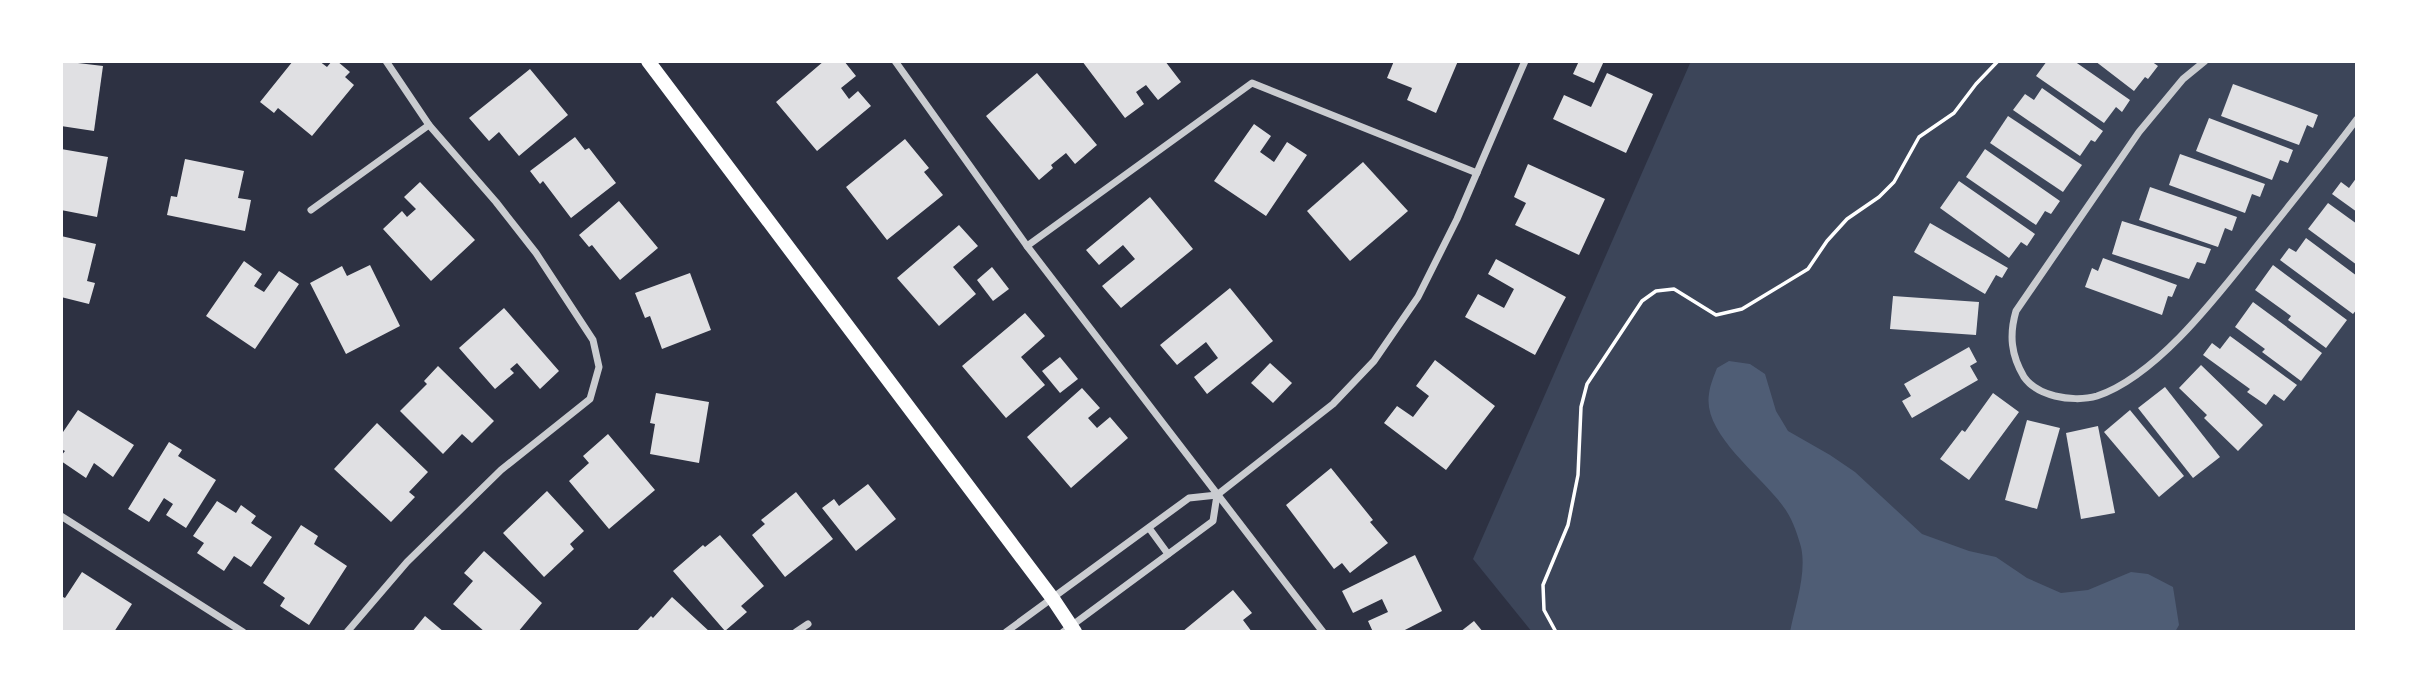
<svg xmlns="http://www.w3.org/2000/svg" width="2418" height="693" viewBox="0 0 2418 693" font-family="Literata,serif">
	<rect width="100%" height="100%" fill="#2d3142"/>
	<!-- green -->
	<polygon fill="#3c4559" points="1691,61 2357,61 2357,632 1532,632 1473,559"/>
	<!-- water -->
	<path fill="#4f5d75" d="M1729,361L1750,364L1765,374L1776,411L1788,431L1830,455L1855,472L1922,534L1969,551L1996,557L2027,578L2061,593L2088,590L2131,572L2148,574L2173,587L2179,625L2175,632H1790C1795,606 1807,573 1801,547C1798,536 1793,521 1787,512C1767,479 1702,436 1709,394C1710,385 1714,376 1717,368Z"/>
	<!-- building -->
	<g fill="#e0e0e3">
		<polygon points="61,61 103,66 94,131 61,126"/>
		<polygon points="293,61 319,61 327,67 332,61 337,61 350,72 345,77 354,85 312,136 278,108 274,113 260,102"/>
		<polygon points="824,61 844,61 856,76 841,88 849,99 858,91 871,106 817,151 776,102"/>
		<polygon points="1082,61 1165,61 1181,82 1158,100 1146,85 1136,92 1144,104 1125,118"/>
		<polygon points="1394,61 1458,61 1436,113 1407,100 1412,88 1387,78"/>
		<polygon points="1579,61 1604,61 1594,83 1573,74"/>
		<polygon points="2047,61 2074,61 2130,100 2122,112 2116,107 2104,123 2036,76"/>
		<polygon points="2095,61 2151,61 2158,66 2148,79 2145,77 2134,91"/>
		<polygon points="530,69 568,115 519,156 499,132 489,141 469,118"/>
		<polygon points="1037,73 1097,145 1075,164 1066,153 1051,165 1053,168 1039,180 986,116"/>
		<polygon points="1607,73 1653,94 1626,153 1553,119 1564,95 1591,107"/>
		<polygon points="2233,84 2318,115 2313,128 2307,125 2299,145 2221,116"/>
		<polygon points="2042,88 2103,131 2095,142 2091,140 2080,156 2013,110 2025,94 2034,100"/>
		<polygon points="2008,116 2082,165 2063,192 1990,143"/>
		<polygon points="2209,118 2293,150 2288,163 2280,160 2272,180 2196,151"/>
		<polygon points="1254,124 1271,136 1260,152 1274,162 1287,142 1307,155 1266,216 1214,181"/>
		<polygon points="575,137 585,150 589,148 616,183 571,218 543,181 540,184 530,171"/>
		<polygon points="905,139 929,168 924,172 943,195 887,240 846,187"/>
		<polygon points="61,149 108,157 97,217 61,210"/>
		<polygon points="1985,149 2060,201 2051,214 2045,211 2036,225 1966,177"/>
		<polygon points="2180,154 2265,184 2260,197 2252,194 2245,213 2169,185"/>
		<polygon points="185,159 244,171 238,198 251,200 245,231 167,215 171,196 177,197"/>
		<polygon points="1363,162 1408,211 1350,261 1307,211"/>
		<polygon points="1528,164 1605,199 1579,255 1515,225 1526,203 1514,197"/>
		<polygon points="2357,177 2357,212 2332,194 2341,182 2349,188"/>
		<polygon points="1959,181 2035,234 2027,246 2021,242 2009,258 1940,208"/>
		<polygon points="420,182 475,240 431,281 383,229 402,211 407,217 416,209 404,197"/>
		<polygon points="2150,187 2237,217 2232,231 2225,228 2218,247 2139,220"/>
		<polygon points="1150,197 1193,249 1121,308 1102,286 1135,259 1123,245 1099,265 1086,250"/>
		<polygon points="619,201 658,248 620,280 592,245 589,247 579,235"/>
		<polygon points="2328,203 2357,224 2357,265 2308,229"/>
		<polygon points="2122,221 2211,249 2205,264 2197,262 2189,279 2112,254"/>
		<polygon points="1930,223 2008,268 2002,278 1996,275 1985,294 1914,252"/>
		<polygon points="959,225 978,246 953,267 976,294 939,326 897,278"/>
		<polygon points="61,236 96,244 87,281 95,283 89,304 61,297"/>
		<polygon points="2306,238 2357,276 2357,309 2353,314 2280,260 2289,248 2296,252"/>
		<polygon points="2103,258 2177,285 2172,297 2168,296 2162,315 2085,287 2092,268 2098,271"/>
		<polygon points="1496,259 1566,297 1535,355 1465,317 1478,294 1504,308 1514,289 1488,274"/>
		<polygon points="244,261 262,274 254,286 264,292 279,271 299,284 255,349 206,316"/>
		<polygon points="370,265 400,326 346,354 310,283 342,266 347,276"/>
		<polygon points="2273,265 2347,320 2326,348 2288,320 2291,316 2255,290"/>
		<polygon points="992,267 1009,289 993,301 977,280"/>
		<polygon points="690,273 711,330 662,349 650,316 645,318 635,293"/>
		<polygon points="1230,288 1273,341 1207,394 1194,377 1218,358 1206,342 1177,365 1160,345"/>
		<polygon points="1893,296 1979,302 1976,335 1890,329"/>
		<polygon points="2253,302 2322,353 2301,381 2262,352 2265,349 2235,327"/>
		<polygon points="504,308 559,371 540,389 517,363 510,369 514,373 495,389 459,348"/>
		<polygon points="1025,313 1045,336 1021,357 1045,385 1006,418 962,366"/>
		<polygon points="2230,336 2297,385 2284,401 2274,394 2266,405 2247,392 2250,389 2203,355 2212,343 2220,349"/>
		<polygon points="1969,347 1977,362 1970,366 1978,380 1912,418 1902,401 1911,396 1904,384"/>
		<polygon points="1060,357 1078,379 1060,393 1042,371"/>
		<polygon points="1435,360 1495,406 1446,470 1384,423 1397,406 1413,417 1429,396 1416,386"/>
		<polygon points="1270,363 1292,383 1273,403 1251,383"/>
		<polygon points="2201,365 2263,425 2238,451 2204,418 2207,415 2179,388"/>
		<polygon points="438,366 494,421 472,443 462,434 443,454 400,411 427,384 424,381"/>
		<polygon points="2165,387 2220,457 2193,478 2138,408"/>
		<polygon points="1082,388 1100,408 1088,418 1097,428 1110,417 1128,438 1071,488 1027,437"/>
		<polygon points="656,393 709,402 699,463 650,454 655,424 650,423"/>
		<polygon points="1993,393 2019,412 1969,480 1940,459 1962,430 1965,432"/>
		<polygon points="78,410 134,445 113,477 94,463 86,478 61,461 61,456 65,451 61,449 61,435"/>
		<polygon points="2130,410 2184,476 2159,497 2104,432"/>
		<polygon points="2027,420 2060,428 2037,509 2005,500"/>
		<polygon points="377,423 428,472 409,492 415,497 391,522 334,469"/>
		<polygon points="2098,426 2115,513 2081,519 2066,433"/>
		<polygon points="608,434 655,490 609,529 569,481 589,463 583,456"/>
		<polygon points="169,442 182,450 178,456 216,480 186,528 166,515 173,504 164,498 149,522 128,509"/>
		<polygon points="1331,468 1373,520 1370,522 1388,543 1350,573 1342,563 1334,569 1286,505"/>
		<polygon points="868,484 896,519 856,551 822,508 834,499 839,506"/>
		<polygon points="547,491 584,531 570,544 574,549 544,577 503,533"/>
		<polygon points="796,492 833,539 785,577 752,535 765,524 761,520"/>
		<polygon points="217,501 236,513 241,505 256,516 251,523 272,537 251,567 234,556 224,571 197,553 204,543 193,536"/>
		<polygon points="301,525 318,536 314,544 347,566 309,625 280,606 285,598 263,583"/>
		<polygon points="720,535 764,586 741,606 747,612 725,631 673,571 703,545 705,547"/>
		<polygon points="484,551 542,603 518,632 485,632 453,604 473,581 464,573"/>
		<polygon points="1415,555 1442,611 1401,632 1373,632 1368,621 1388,612 1382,599 1353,613 1342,591"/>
		<polygon points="82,572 132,604 114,632 61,632 61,596 65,598"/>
		<polygon points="1233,590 1252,613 1243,620 1252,632 1182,632"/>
		<polygon points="672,597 710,632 636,632 651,616 653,618"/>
		<polygon points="425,616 444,632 412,632"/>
		<polygon points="1474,621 1483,632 1460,632"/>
	</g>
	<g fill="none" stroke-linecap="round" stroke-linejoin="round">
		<!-- path -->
		<polyline stroke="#fff" stroke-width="3.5" points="1556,632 1544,610 1543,585 1568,525 1578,475 1581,407 1587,384 1642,301 1656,291 1674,289 1716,315 1742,309 1808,269 1827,241 1847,219 1879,197 1894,182 1919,137 1954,113 1976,84 1998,61"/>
		<!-- minor -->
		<g stroke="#caccd0" stroke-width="7">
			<polyline points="895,61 1027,246 1323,632"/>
			<path d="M2205,61L2183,79L2139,132L2016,311C2009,335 2011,355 2024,377C2031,387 2043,393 2055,396C2067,399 2084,400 2097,396C2160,375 2224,287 2265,236C2296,197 2327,159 2357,119"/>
			<polyline points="311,210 429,125"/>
			<polyline points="1027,246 1252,83 1477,173"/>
			<polyline points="61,516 243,632"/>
			<polyline points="1149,528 1168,554"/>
			<polyline points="347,632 407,562 501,470 590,399 599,367 593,340 536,253 496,202 429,125 386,61"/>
			<polyline points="796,632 808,624"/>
			<polyline points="1006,632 1189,498 1217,495 1333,404 1374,361 1418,297 1457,219 1525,61"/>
			<polyline points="1063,632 1213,521 1217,495"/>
		</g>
		<!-- secondary -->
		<polyline stroke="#fff" stroke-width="14" points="648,61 1053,599 1075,632"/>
	</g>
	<!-- border -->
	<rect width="2418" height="693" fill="none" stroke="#ffffff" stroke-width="126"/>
</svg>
